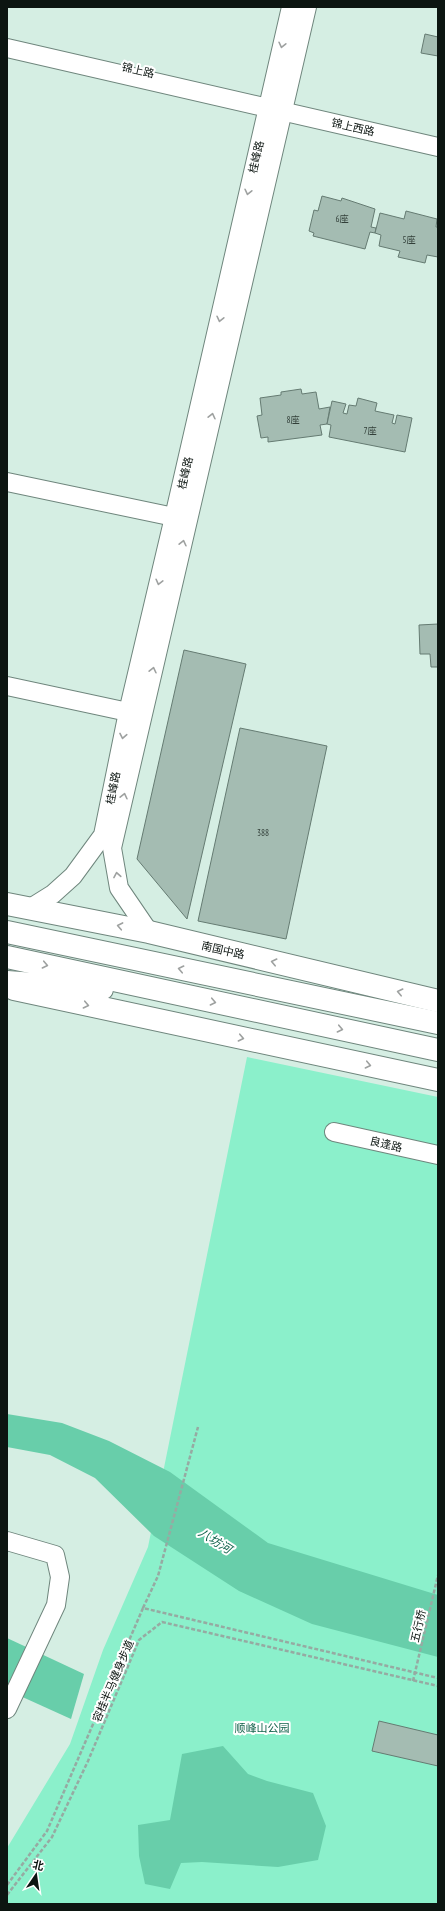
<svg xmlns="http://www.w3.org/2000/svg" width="445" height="1911" viewBox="0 0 445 1911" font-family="'PT Sans Narrow','Noto Sans SC',sans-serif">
	<rect width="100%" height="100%" fill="#d5eee3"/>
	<!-- green -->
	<polygon fill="#8bf0cb" points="247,1057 438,1097 438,1904 7,1904 7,1848 70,1744 103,1650 148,1547"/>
	<!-- water -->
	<g fill="#68ceaa">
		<polygon points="7,1414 62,1423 109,1441 170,1472 268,1543 438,1595 438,1657 312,1624 239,1591 154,1536 95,1478 50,1455 7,1447"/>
		<polygon points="7,1638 84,1674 71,1719 7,1690"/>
		<polygon points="223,1746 248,1774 267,1781 313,1793 326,1826 318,1860 278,1867 202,1862 181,1863 170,1889 145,1884 139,1856 138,1825 170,1820 182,1754"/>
	</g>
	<!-- building -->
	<g fill="#a4bcb2" stroke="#657b72">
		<polygon points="425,34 438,37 438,56 421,53"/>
		<polygon points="322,196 341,201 342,198 375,209 371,227 376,228 375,233 370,232 365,249 313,236 314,233 309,231 314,210 318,211"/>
		<polygon points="406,211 437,219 436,227 438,227 438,257 427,255 425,263 398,257 400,251 379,246 381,235 375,233 380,213 404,219"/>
		<polygon points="301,389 302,394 316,392 319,409 330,407 327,424 320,425 322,435 268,442 268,437 261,438 257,416 262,415 260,398 281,395 281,392"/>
		<polygon points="358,398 377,403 375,411 394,415 392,423 395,424 397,415 412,418 405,452 329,437 331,425 327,424 332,401 346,404 343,413 347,414 349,405 356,406"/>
		<polygon points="438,624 438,667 431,667 430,654 420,654 419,625"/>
		<polygon points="184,650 246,664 187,919 137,859"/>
		<polygon points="240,728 327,746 286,939 198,921"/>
		<polygon points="379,1721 438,1735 438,1766 372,1751"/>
	</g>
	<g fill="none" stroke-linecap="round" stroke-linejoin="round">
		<!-- minor casing -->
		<g stroke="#6f867d" stroke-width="20">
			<g id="minor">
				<polyline points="7,48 438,147"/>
				<polyline points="7,482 174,517"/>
				<polyline points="7,686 128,712"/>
				<polyline points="29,909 53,894 73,876 103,835 128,712 174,517 291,7"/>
				<polyline points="149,932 119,888 112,848 307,7"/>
				<polyline points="334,1132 438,1155"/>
				<polyline points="7,1541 55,1555 60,1577 56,1605 7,1709"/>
			</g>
		</g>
		<!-- major casing -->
		<g stroke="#6f867d" stroke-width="24">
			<g id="major">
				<polyline points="7,904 149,932 438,1001"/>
				<polyline points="14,989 438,1080"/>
			</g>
		</g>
		<!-- highway casing -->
		<g stroke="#6f867d" stroke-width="24">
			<g id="highway">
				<polyline points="7,932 438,1023"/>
				<polyline points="7,957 438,1050"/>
				<polyline points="7,982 102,989"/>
			</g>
		</g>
		<!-- path -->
		<g stroke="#96aaa2" stroke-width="2.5" stroke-dasharray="4 2" stroke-linecap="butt">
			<polyline points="143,1608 158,1576 198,1427"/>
			<polyline points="7,1885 47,1831 143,1608 438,1678"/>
			<polyline points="7,1895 52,1837 88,1761 139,1640 162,1622 438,1686"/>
		</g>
		<!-- minor -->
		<use href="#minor" stroke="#fff" stroke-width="18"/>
		<!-- major -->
		<use href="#major" stroke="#fff" stroke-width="22"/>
		<!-- highway -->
		<use href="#highway" stroke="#fff" stroke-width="22"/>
		<!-- path-bridge -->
		<polyline stroke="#96aaa2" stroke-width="2.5" stroke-dasharray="4 2" stroke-linecap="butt" points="413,1681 438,1575"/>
	</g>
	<!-- one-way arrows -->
	<defs><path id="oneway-chevron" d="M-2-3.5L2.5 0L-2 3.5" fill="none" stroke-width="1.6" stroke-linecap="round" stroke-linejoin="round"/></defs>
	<g stroke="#9ea1a0">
		<use href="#oneway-chevron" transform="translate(282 45) rotate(103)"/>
		<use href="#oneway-chevron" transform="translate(248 192) rotate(103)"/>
		<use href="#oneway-chevron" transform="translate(220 319) rotate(103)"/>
		<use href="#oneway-chevron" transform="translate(212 416) rotate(-77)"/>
		<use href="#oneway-chevron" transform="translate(183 543) rotate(-77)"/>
		<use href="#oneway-chevron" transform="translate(159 582) rotate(104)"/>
		<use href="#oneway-chevron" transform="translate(153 670) rotate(-77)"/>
		<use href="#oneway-chevron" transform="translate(123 736) rotate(101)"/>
		<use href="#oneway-chevron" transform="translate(124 796) rotate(-77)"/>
		<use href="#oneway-chevron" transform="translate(117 875) rotate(-100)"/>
		<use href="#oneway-chevron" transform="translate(120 926) rotate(-169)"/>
		<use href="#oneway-chevron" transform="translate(274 962) rotate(-167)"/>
		<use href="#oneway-chevron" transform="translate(45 965) rotate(12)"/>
		<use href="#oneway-chevron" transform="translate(181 969) rotate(-168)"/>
		<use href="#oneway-chevron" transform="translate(400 992) rotate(-167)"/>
		<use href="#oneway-chevron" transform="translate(213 1002) rotate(12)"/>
		<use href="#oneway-chevron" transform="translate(86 1005) rotate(12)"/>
		<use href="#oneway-chevron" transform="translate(340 1029) rotate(12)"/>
		<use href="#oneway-chevron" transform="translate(241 1038) rotate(12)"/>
		<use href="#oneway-chevron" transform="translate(368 1065) rotate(12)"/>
	</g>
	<g text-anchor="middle" stroke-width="4" stroke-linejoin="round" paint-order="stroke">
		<!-- number labels -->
		<g font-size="9" fill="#323f39">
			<text x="342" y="222">6座</text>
			<text x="409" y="243">5座</text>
			<text x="293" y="423">8座</text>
			<text x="370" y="434">7座</text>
			<text x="263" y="836">388</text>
		</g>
		<!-- street labels -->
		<g font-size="11" fill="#0c1511" stroke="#fff">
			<text transform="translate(138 70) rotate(13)" y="4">锦上路</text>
			<text transform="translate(353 127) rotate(13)" y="4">锦上西路</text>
			<text transform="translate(256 157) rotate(-77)" y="4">桂峰路</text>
			<text transform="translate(185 473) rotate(-77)" y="4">桂峰路</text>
			<text transform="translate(113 788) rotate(-79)" y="4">桂峰路</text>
			<text transform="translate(223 950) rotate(13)" y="4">南国中路</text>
			<text transform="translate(386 1144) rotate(13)" y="4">良逢路</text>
			<text transform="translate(418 1626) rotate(-77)" y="4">五行桥</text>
			<text transform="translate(113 1681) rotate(-67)" y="4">容桂半马健身步道</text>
		</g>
		<!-- park labels -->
		<g font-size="11" fill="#13634c" stroke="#fff">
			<text x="262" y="1732">顺峰山公园</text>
		</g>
		<!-- water labels -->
		<g font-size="12" font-style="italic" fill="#13644d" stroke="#fff">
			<text transform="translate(215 1541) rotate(32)" y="4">八坊河</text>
		</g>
	</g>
	<!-- border -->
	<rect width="445" height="1911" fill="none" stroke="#0c1511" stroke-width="16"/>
	<!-- north arrow -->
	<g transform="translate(36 1875) rotate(13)" stroke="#ffffff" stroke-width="3" paint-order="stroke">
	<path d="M0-3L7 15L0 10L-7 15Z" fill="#0c1511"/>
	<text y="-6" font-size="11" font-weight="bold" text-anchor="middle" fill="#0c1511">北</text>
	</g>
</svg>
